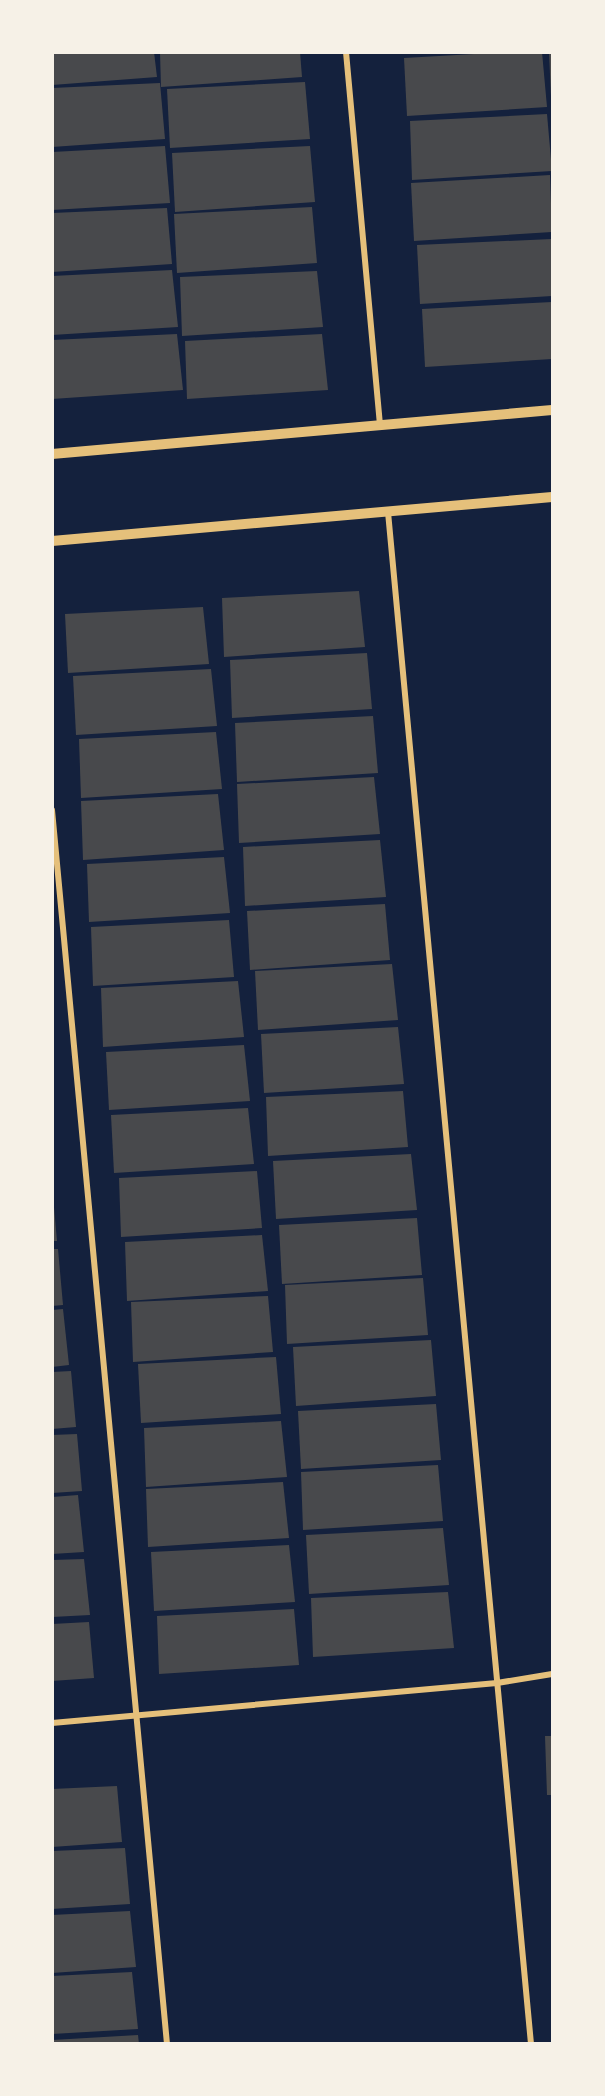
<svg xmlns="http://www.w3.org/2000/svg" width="605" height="2096" viewBox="0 0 605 2096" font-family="Inter,sans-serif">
	<rect width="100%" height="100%" fill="#14213d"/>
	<!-- building -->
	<g fill="#48494c">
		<polygon points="52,52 154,52 157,77 52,85"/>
		<polygon points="160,52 300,52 302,77 161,87"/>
		<polygon points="509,52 542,52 547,107 407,116 404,58"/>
		<polygon points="549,52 552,52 552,97 551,97"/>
		<polygon points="305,82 310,139 170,148 167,89"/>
		<polygon points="160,83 165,139 52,147 52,88"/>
		<polygon points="547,114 552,171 412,180 410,121"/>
		<polygon points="165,146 170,203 52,210 52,152"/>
		<polygon points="310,146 315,202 175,212 172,153"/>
		<polygon points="550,175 552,232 414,241 411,183"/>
		<polygon points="312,207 317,263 177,273 174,214"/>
		<polygon points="167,208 172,264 52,272 52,213"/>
		<polygon points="552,239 552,296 420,304 417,245"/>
		<polygon points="172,270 178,327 52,335 52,276"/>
		<polygon points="317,271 323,327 182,336 180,277"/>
		<polygon points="552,302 552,359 425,367 422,309"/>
		<polygon points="177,334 183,390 52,399 52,340"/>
		<polygon points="322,334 328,390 187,399 185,341"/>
		<polygon points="359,591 365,647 224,657 222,598"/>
		<polygon points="203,607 209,664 68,673 65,614"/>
		<polygon points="367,653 372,709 232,718 230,660"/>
		<polygon points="211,669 217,726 76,735 73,676"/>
		<polygon points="373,716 378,773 237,782 235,723"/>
		<polygon points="216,732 222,789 81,798 79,739"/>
		<polygon points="374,777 380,834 239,843 237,784"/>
		<polygon points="218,794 224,850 83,860 81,801"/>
		<polygon points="380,840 386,897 245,906 243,847"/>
		<polygon points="224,857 230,913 89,922 87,864"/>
		<polygon points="385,904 390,960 250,970 247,911"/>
		<polygon points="229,920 234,977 93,986 91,927"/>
		<polygon points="392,964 398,1020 258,1030 255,971"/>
		<polygon points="238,981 244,1037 103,1047 101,988"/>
		<polygon points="398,1027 404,1084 264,1093 261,1034"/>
		<polygon points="244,1045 250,1101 109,1110 106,1052"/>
		<polygon points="403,1091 408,1147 268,1156 266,1097"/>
		<polygon points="248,1108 254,1164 114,1173 111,1115"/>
		<polygon points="411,1154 417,1210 276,1219 273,1161"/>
		<polygon points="257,1171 262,1228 121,1237 119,1178"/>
		<polygon points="52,1207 54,1207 57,1241 52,1241"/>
		<polygon points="417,1218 422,1275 282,1284 279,1225"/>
		<polygon points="262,1235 268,1291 127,1301 125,1242"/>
		<polygon points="52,1249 58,1249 63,1305 52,1306"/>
		<polygon points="423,1278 428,1335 287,1344 285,1285"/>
		<polygon points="268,1296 273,1352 133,1362 131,1302"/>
		<polygon points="63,1309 69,1365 52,1367 52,1310"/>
		<polygon points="431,1340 436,1396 296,1406 293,1347"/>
		<polygon points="276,1357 281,1414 141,1423 138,1364"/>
		<polygon points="71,1371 76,1427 52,1429 52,1372"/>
		<polygon points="436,1404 441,1460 301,1469 298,1411"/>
		<polygon points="281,1421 287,1477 146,1487 144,1428"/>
		<polygon points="77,1434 82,1491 52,1493 52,1435"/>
		<polygon points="438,1465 443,1521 303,1530 301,1472"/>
		<polygon points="283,1482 289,1538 148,1547 146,1489"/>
		<polygon points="78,1495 84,1552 52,1554 52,1497"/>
		<polygon points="443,1528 449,1585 309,1594 306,1535"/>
		<polygon points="289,1545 295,1602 154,1611 151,1552"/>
		<polygon points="84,1559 90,1615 52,1617 52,1560"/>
		<polygon points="448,1592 454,1648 313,1657 311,1598"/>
		<polygon points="294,1609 299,1665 159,1674 157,1616"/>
		<polygon points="89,1622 94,1678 52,1681 52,1624"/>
		<polygon points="545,1736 552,1736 552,1795 547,1795"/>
		<polygon points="117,1786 122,1842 52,1847 52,1789"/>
		<polygon points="125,1848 130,1904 52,1909 52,1851"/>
		<polygon points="130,1911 136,1967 52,1973 52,1915"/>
		<polygon points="132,1972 138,2029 52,2034 52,1976"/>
		<polygon points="138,2035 139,2044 52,2044 52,2040"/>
	</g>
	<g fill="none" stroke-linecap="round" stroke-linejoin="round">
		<!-- minor -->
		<g stroke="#e5c07b" stroke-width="6">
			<polyline points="346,52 380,425"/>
			<polyline points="388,512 531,2044"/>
			<polyline points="52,810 167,2044"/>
			<polyline points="52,1723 497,1683 552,1674"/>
		</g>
		<!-- tertiary -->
		<g stroke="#e5c07b" stroke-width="10">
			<polyline points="52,454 552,410"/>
			<polyline points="52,541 552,497"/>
		</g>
	</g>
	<!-- border -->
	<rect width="605" height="2096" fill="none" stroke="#f6f1e7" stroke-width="108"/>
</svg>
